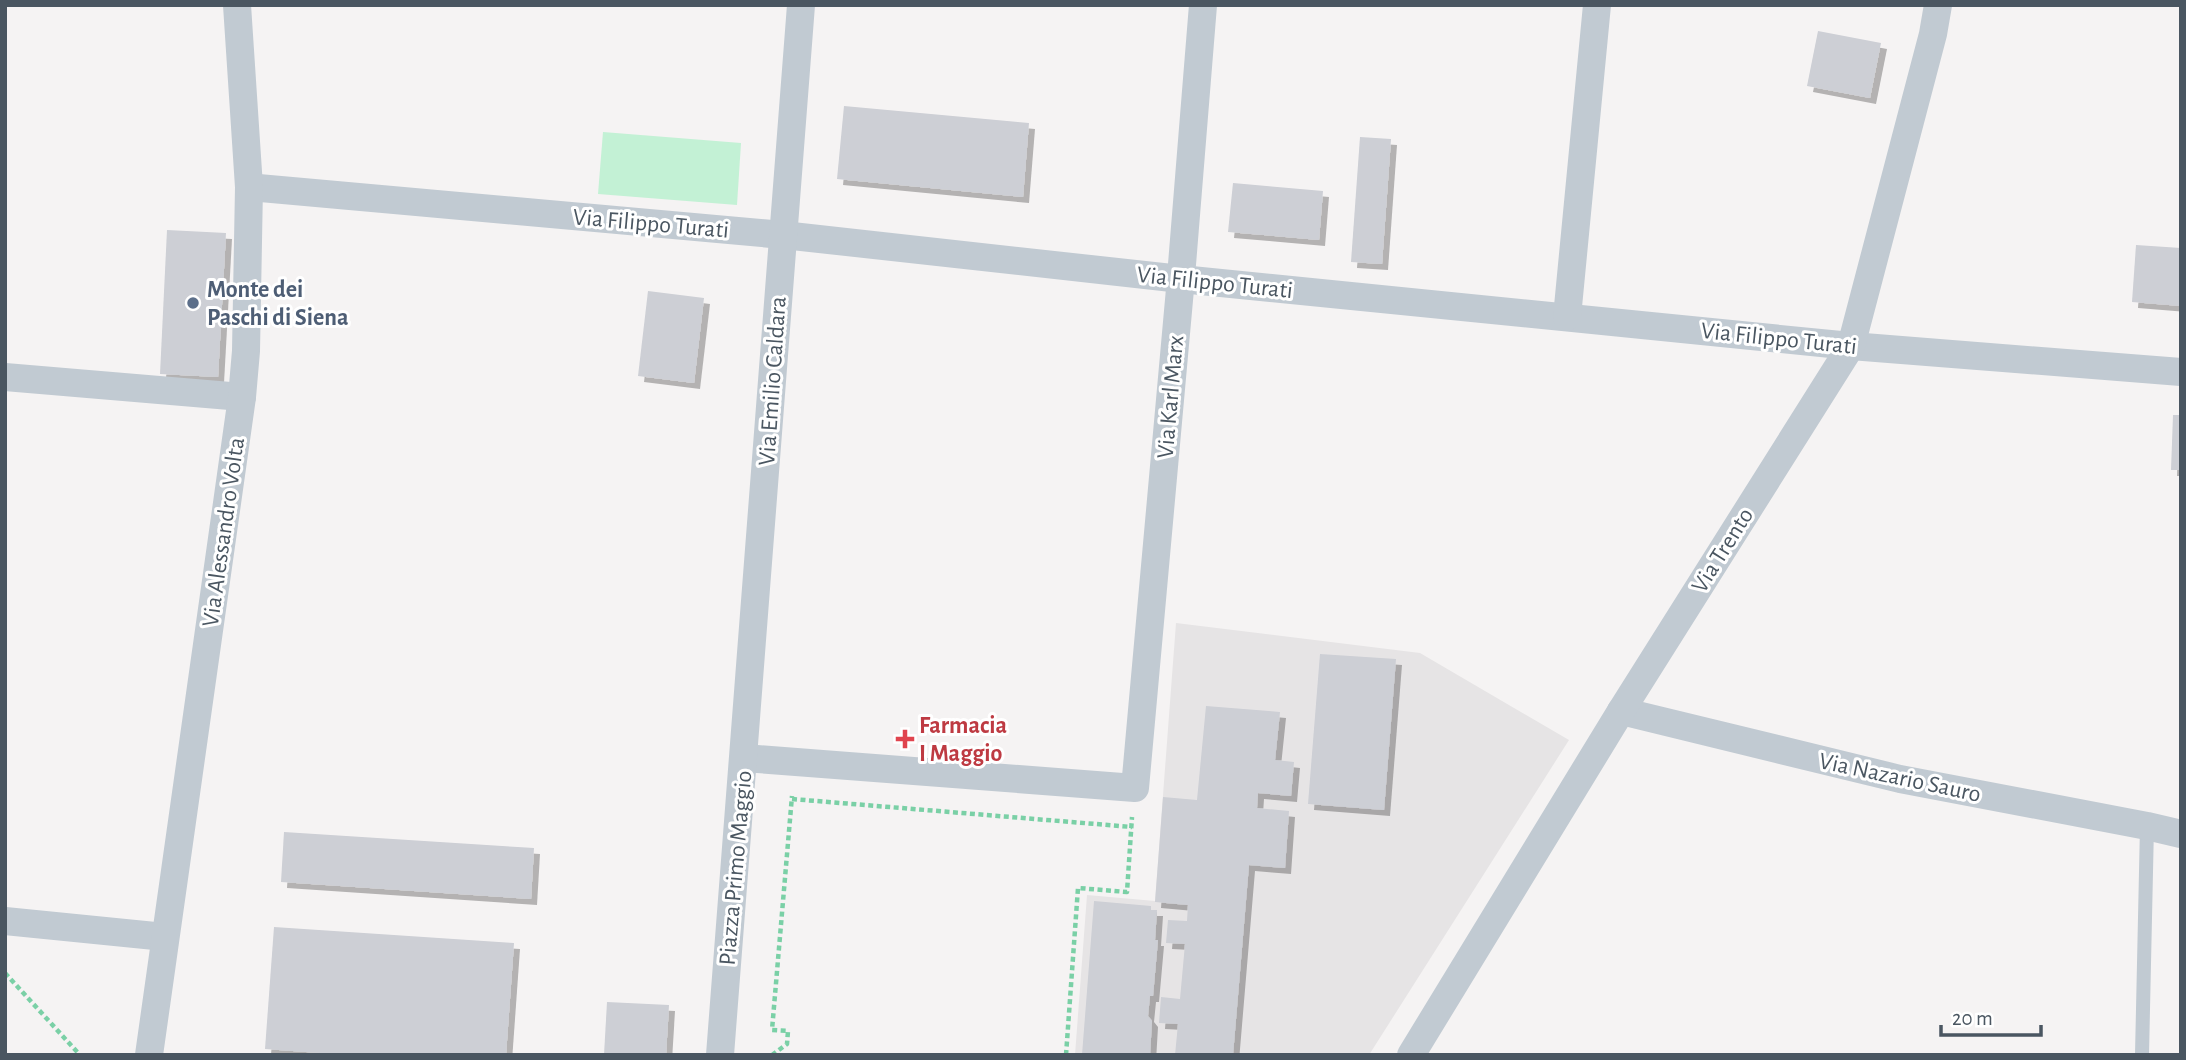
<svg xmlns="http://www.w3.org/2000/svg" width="2186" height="1060" viewBox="0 0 2186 1060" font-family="'Alegreya Sans',sans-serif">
	<defs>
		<filter id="shadow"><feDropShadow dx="6" dy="6" stdDeviation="0" flood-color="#0004"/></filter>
	</defs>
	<rect width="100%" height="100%" fill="#f5f3f3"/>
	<!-- education -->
	<polygon fill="#e6e4e5" points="1176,623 1420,653 1569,740 1369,1055 1075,1055 1087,895 1155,901"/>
	<!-- green -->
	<polygon fill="#c3f1d5" points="603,132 741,143 737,205 598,194"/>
	<!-- building -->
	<g fill="#cdcfd5" filter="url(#shadow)">
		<polygon points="1818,31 1881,43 1870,98 1807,86"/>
		<polygon points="844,106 1029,123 1023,197 837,179"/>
		<polygon points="1360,137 1391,139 1382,264 1351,262"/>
		<polygon points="1233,183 1323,191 1319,240 1228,232"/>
		<polygon points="167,230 226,233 218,377 160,374"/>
		<polygon points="2136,245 2181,248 2181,306 2132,302"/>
		<polygon points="648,291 704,298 694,383 638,376"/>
		<polygon points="2173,415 2181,415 2181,470 2171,470"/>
		<polygon points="1320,654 1396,659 1384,810 1308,804"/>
		<polygon points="1206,706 1280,712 1275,760 1294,762 1291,796 1258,793 1257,808 1289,811 1285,868 1249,865 1233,1055 1175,1055 1178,1024 1159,1023 1161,997 1180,999 1185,944 1166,943 1168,920 1187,921 1188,905 1155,902 1163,797 1197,800"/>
		<polygon points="284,832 534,848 531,899 281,882"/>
		<polygon points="1094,901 1151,906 1151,910 1157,910 1155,940 1158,940 1153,996 1150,996 1148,1016 1152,1021 1150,1055 1082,1055"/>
		<polygon points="274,927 514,943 506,1055 348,1055 265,1049"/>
		<polygon points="607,1002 669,1005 666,1055 604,1055"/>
	</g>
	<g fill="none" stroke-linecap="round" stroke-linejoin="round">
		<!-- path -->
		<g stroke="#7ad0a6" stroke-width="4.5" stroke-dasharray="5 3.5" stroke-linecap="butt">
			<polyline points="792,799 1132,827"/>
			<polyline points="5,973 80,1055"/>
			<polyline points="772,1055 787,1044 788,1031 772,1030 792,796"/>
			<polyline points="1066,1055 1078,888 1127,892 1132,817"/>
		</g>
		<!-- service -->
		<polyline stroke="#c1cad2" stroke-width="14" points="2142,1055 2147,826"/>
		<!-- minor -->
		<g stroke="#c1cad2" stroke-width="28">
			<polyline points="249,187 783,235 1181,279 1851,346 2181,372"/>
			<polyline points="1567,317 1597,5"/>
			<polyline points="5,377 242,397"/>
			<polyline points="1621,711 1900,779 2147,826 2181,834"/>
			<polyline points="744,758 1135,788 1180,289 1203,5"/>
			<polyline points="5,921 165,937"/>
			<polyline points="149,1055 242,397 246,351 249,187 237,5"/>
			<polyline points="720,1055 801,5"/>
			<polyline points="1411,1055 1621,711 1851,346 1933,34 1938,5"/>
		</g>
	</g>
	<!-- markers -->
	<circle fill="#5c6f8a" stroke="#fff" stroke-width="2.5" cx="193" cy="303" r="7"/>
	<path fill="#e0444e" stroke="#fff" stroke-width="2.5" d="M901.5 728.5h7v7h7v7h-7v7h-7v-7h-7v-7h7z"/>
	<g text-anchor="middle" stroke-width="6" stroke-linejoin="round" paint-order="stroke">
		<!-- street labels -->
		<g font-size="24" fill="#4a5661" stroke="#fff">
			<text transform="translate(651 223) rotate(5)" y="8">Via Filippo Turati</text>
			<text transform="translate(1215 282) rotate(6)" y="8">Via Filippo Turati</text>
			<text transform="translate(1779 338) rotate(6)" y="8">Via Filippo Turati</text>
			<text transform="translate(772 381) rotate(-86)" y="8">Via Emilio Caldara</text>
			<text transform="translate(1170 397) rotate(-85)" y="8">Via Karl Marx</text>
			<text transform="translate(223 532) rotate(-82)" y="8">Via Alessandro Volta</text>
			<text transform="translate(1722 550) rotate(-58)" y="8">Via Trento</text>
			<text transform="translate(1900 777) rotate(12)" y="8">Via Nazario Sauro</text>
			<text transform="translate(735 868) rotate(-85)" y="8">Piazza Primo Maggio</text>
		</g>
		<!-- service labels -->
		<g font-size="24" font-weight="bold" fill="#4e5e75" stroke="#fff" text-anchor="start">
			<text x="207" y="297">Monte dei<tspan x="207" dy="28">Paschi di Siena</tspan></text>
		</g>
		<!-- health labels -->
		<g font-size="24" font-weight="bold" fill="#be3a42" stroke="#fff" text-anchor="start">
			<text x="919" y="733">Farmacia<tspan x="919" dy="28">I Maggio</tspan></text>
		</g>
	</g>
	<!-- border -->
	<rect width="2186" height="1060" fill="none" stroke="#4a5661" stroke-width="14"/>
	<!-- scale -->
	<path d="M1941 1025v10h100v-10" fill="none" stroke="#4a5661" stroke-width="3.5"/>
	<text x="1952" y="1025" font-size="21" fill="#4a5661" stroke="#ffffff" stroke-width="5" paint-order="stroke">20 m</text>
</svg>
